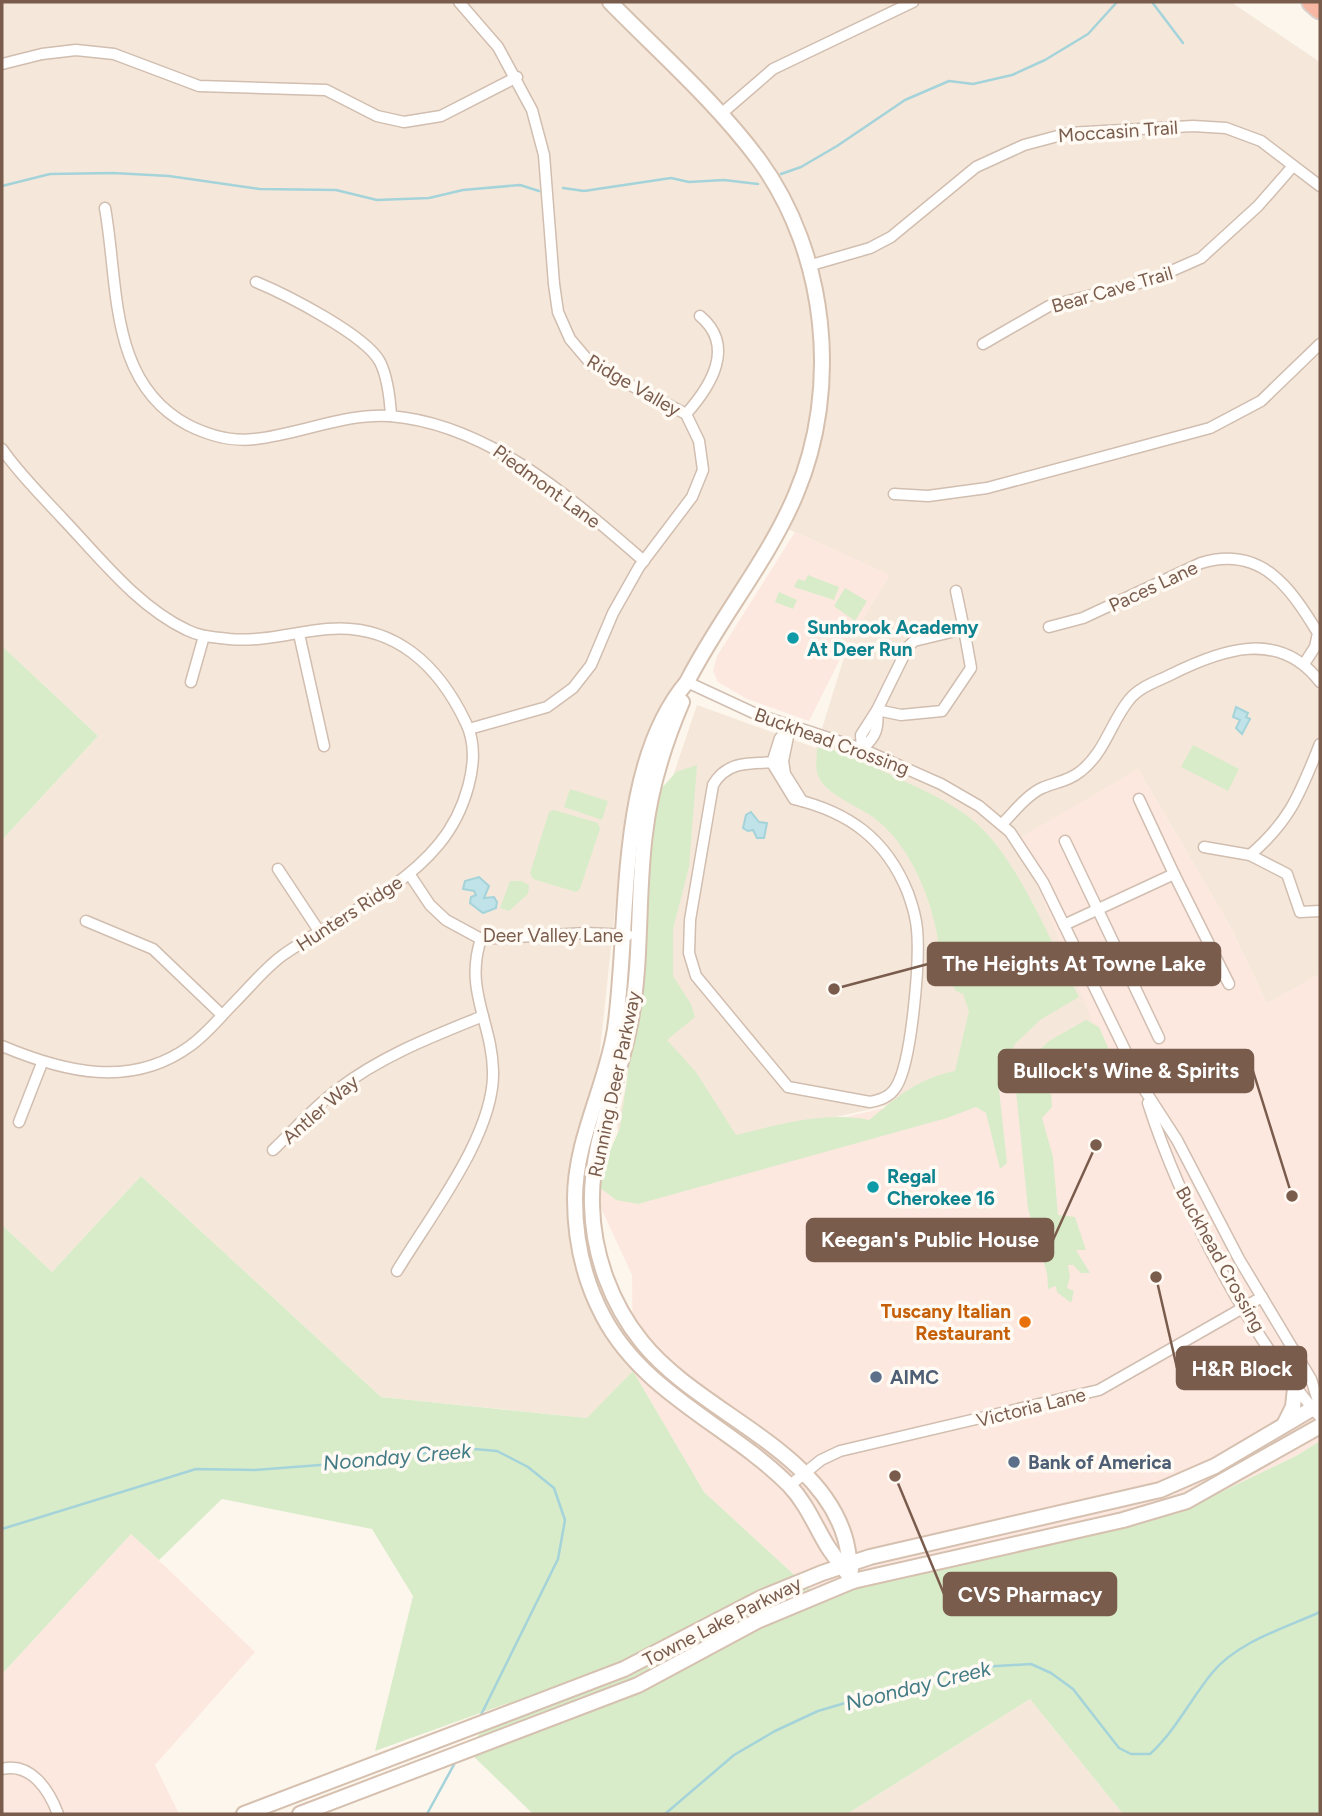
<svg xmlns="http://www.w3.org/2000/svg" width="1322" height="1816" viewBox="0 0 1322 1816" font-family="Figtree,sans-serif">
	<rect width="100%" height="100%" fill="#fdf6ec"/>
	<!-- residential -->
	<g fill="#f5e8da">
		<polygon points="2,2 1231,2 1320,62 1320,974 1267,1004 1231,928 1138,769 1124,1007 998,1080 622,1166 617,1123 635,1049 649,847 697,705 816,748 849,641 889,575 777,524 673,689 635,768 620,863 597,1079 572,1234 606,1331 633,1371 588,1418 381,1397 141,1176 52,1272 2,1225 2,840 98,736 2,646"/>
		<polygon points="1030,1699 1123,1814 847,1814"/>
	</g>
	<!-- commercial -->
	<g fill="#fde8e0">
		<polygon points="795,532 890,575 849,641 809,721 747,699 718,682 713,671 717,656"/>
		<polygon points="1138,769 1231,928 1267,1004 1320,974 1320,1441 1296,1456 1175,1514 1086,1527 815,1594 704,1492 633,1371 632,1275 588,1180 998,1080 1095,1028 1018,839"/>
		<polygon points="131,1534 255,1652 155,1765 179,1814 2,1814 2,1674"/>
	</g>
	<!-- green -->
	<g fill="#d8ecc9">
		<polygon points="808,575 839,587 834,600 794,587 798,579 805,581"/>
		<polygon points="845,588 867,601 855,621 834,606"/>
		<polygon points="779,592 797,600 793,609 775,602"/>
		<polygon points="2,646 98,736 2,840"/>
		<polygon points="1193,745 1239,769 1228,791 1181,767"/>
		<path d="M817,748C841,748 866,763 887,773C916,787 951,801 976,823C1019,861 1052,945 1079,997L1040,1020L1015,1044L998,1080L1007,1163L1000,1169L986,1113L976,1107L947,1118L638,1204L616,1200L595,1184L620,1128L627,1079L647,922L645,850L662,788L676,772L697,765L689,867L673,929V976L691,1004L695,1017L667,1040L696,1072L736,1135C778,1125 825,1111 869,1120C898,1097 916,1079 955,1071L969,1011L963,994L956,991L934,960C936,952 939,942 937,934C929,892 908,843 873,817C858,806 824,794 818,775C815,768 817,756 817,748Z"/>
		<polygon points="570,789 608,801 602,820 564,807"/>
		<polygon points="554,810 598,823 600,829 580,889 576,892 533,879 530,873 549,812"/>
		<polygon points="510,881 521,881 529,885 528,894 509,911 500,908"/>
		<polygon points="1086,1020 1099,1027 1121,1077 1051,1092 1052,1107 1042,1118 1053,1157 1058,1215 1075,1217 1086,1250 1076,1250 1090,1273 1081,1273 1073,1265 1068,1265 1070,1277 1067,1288 1074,1291 1071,1303 1057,1292 1056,1286 1048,1289 1047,1273 1028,1209 1016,1091 1019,1070 1049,1041"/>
		<polygon points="141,1176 381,1397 587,1418 633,1371 704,1492 815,1594 1086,1527 1175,1514 1296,1456 1320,1441 1320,1814 1123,1814 1030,1699 847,1814 533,1814 466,1749 508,1703 375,1751 413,1596 372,1529 222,1499 159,1560 131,1534 2,1674 2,1225 52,1272"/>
	</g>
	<!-- water -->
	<g fill="#bfe3e8" stroke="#a5d3da" stroke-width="2">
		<polygon points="1236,707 1248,713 1246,717 1250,719 1242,734 1236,728 1240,720 1233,717"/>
		<polygon points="751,812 759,822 767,823 764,838 757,838 753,830 748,831 743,828 746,815"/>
		<polygon points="479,877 489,886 484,898 494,897 497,902 496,908 483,913 470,903 471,897 476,895 474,891 463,889 465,881"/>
	</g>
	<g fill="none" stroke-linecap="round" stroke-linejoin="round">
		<!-- stream -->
		<g stroke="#a5d3da" stroke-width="2.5">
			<polyline points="1152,2 1183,43"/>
			<polyline points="781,174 801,167 837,146 905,100 949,81 973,84 1012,75 1045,60 1088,34 1117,2"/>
			<polyline points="2,186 50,174 113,173 169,176 260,189 336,190 377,200 429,198 463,190 520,185 539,191"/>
			<polyline points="563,188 584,191 671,178 689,182 724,180 758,184"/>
			<polyline points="2,1529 196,1469 255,1470 359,1462 462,1448 497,1451 528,1467 554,1488 565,1520 558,1559 479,1719"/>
			<polyline points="427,1814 457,1759"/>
			<path d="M665,1814L734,1755L775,1731L818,1711L920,1681L980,1667L1031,1664L1051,1673L1073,1689L1119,1748L1131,1754H1150C1176,1730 1190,1700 1212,1673C1237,1642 1285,1628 1320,1612"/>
		</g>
		<!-- street casing -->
		<g stroke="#d1beb0" stroke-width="13">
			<g id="street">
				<polyline points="459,2 498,47 532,110 544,155 554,284 558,312 570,339 592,365 686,414 699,441 703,470 692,497 639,567 613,613 591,665 573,688 547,707 469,729"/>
				<polyline points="2,64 42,54 76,50 114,54 199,86 326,90 377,116 404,122 441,116 517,77"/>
				<polyline points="721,114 773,69 913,2"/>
				<path d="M105,208C119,285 108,383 188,425C208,435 233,442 255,439C301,434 344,413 390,416C489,424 572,499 644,561"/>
				<polyline points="808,266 870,248 891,237 976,167 1024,145 1069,133 1193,126 1226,128 1261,141 1320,186"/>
				<path d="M256,282C285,294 366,335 380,362C388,378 390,399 391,416"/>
				<polyline points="983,344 1049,306 1151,280 1201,258 1258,206 1293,166"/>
				<path d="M686,414C711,386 736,346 700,316"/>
				<path d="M2,449C20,475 42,496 63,519C100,558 138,607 187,630C201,637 214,637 229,639C264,642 294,632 327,629C395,623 439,666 466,723C484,760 463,815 439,844C399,893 334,919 283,955C265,968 250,987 234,1003C220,1017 207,1034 190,1046C131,1089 64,1072 2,1046"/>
				<polyline points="894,494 928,496 987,488 1210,428 1261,401 1320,344"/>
				<polyline points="956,591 964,629"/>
				<path d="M1049,627L1083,618L1201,563C1261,545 1290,587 1318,633L1315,647L1304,664"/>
				<polyline points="299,634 324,746"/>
				<polyline points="191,682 204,636"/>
				<polyline points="687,682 756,714 862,749 941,784 979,806 1010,832 1043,882 1144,1089 1177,1140 1239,1259 1311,1379 1320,1407"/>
				<polyline points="790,727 783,761 785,774 802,801"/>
				<polyline points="862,749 861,735 877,710 908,647 914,641 964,629 971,668 942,711 901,715 877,710"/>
				<path d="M862,749C876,737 879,728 877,710"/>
				<path d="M783,762C756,764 728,758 713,785L690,920L689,953L696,976L788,1087L870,1102C880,1100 890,1097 896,1087C912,1062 920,960 917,929C916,918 912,904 908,893C886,838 848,812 794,799L772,763L780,738L791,727"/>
				<path d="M1002,824C1014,812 1027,795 1042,788C1056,782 1069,781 1081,771C1105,752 1111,722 1129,700C1139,687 1156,682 1170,675C1220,650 1279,628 1320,682"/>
				<polyline points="1065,841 1159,1038"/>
				<polyline points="1204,847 1250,855 1287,874 1300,912 1320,911"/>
				<path d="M1250,855C1291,820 1300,793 1320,744"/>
				<polyline points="278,869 319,931"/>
				<polyline points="1174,874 1229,984"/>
				<polyline points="410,875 430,905 446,920 481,939 586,933 628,935"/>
				<polyline points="86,921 153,949 222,1015"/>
				<polyline points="1064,925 1174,874 1139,799"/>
				<path d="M1148,1103C1181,1206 1249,1335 1320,1417"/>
				<polyline points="19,1122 42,1063"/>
				<path d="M273,1150C294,1130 314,1107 337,1090C381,1056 431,1037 483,1016"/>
				<path d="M397,1271C430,1216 495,1134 493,1071C492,1022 464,990 481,939"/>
				<polyline points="789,1486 821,1460 840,1451 1099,1390 1262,1297"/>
				<path d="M2,1769C31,1762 49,1790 58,1814"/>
			</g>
		</g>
		<!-- secondary casing -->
		<g stroke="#d6c0b0" stroke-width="18">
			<g id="secondary">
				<path d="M610,2C660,53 716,102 759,160C827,253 841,388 796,494C768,561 720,617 687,682C615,767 630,924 615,1029C606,1087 575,1139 575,1199C575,1239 584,1280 603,1316C644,1394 729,1425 789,1485C807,1504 815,1526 828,1547C836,1559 845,1570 853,1581"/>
				<path d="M682,702C664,744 650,790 645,834C637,896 642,958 631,1019C620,1081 590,1142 592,1205C593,1254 611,1304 642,1342C698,1412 819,1448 845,1538C848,1548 849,1560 851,1570"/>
				<polyline points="1285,1423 1293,1407 1295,1388"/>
				<polyline points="244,1814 624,1669 761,1598 822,1573 870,1557 1160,1490 1215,1466 1320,1404"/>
				<polyline points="300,1814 638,1685 757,1621 853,1581 1123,1520 1187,1501 1320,1426"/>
			</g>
		</g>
		<!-- highway casing -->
		<g stroke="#dad1cd" stroke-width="23">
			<polyline id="highway" points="1312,2 1320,9"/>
		</g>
		<!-- street -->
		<use href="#street" stroke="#fff" stroke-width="10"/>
		<!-- secondary -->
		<use href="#secondary" stroke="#fff" stroke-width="14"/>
		<!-- highway -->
		<use href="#highway" stroke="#f7b7a3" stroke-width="19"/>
	</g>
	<!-- markers -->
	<g fill="#0f9aa8" stroke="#fffaf3" stroke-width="2.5">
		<circle cx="793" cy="638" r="7"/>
		<circle cx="873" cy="1187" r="7"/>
	</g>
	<circle fill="#e8710a" stroke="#fffaf3" stroke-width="2.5" cx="1025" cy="1322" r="7"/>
	<g fill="#5c6f8a" stroke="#fffaf3" stroke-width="2.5">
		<circle cx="876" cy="1377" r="7"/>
		<circle cx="1014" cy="1462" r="7"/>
	</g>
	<g text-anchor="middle" stroke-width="7" stroke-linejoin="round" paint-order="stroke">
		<!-- street labels -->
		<g font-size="19" fill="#7a5c4d" stroke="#fffaf3">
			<text transform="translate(1118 131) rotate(-4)" y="7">Moccasin Trail</text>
			<text transform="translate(1112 289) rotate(-16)" y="7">Bear Cave Trail</text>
			<text transform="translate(634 385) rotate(30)" y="7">Ridge Valley</text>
			<text transform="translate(547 486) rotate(36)" y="7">Piedmont Lane</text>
			<text transform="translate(1153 586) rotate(-25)" y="7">Paces Lane</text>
			<text transform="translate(832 741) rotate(20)" y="7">Buckhead Crossing</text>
			<text transform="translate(349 913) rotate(-33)" y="7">Hunters Ridge</text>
			<text x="553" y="942">Deer Valley Lane</text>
			<text transform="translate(614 1084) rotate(-78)" y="7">Running Deer Parkway</text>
			<text transform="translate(320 1109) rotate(-41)" y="7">Antler Way</text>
			<text transform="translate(1221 1259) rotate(61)" y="7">Buckhead Crossing</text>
			<text transform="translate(1031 1407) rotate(-14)" y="7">Victoria Lane</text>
			<text transform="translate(722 1621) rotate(-27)" y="7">Towne Lake Parkway</text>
		</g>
		<!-- culture labels -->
		<g font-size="19" font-weight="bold" fill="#0d838f" stroke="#fffaf3" text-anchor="start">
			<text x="807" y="634">Sunbrook Academy<tspan x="807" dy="22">At Deer Run</tspan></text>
			<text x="887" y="1183">Regal<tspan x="887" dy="22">Cherokee 16</tspan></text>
		</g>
		<!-- food labels -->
		<g font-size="19" font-weight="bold" fill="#c56008" stroke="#fffaf3" text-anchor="end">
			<text x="1011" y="1318">Tuscany Italian<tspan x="1011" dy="22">Restaurant</tspan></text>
		</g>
		<!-- service labels -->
		<g font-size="19" font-weight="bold" fill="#4e5e75" stroke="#fffaf3" text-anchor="start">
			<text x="890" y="1384">AIMC</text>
			<text x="1028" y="1469">Bank of America</text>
		</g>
		<!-- water labels -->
		<g font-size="21" font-style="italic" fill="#437c86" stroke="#fffaf3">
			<text transform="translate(397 1457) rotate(-5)" y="7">Noonday Creek</text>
			<text transform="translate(918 1686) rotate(-14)" y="7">Noonday Creek</text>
		</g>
	</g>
	<!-- callouts -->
	<path fill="none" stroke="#7a5c4d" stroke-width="2.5" d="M834 989L928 964M1292 1196L1253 1071M1096 1145L1053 1240M1156 1277L1177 1368M895 1476L944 1594"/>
	<g fill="#7a5c4d" stroke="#fffaf3" stroke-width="2.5">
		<circle cx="834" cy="989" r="7"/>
		<circle cx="1292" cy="1196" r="7"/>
		<circle cx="1096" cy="1145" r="7"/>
		<circle cx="1156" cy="1277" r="7"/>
		<circle cx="895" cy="1476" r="7"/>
	</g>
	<g fill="#7a5c4d" stroke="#7a5c4d" stroke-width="2.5">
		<rect x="928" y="943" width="292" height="42" rx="7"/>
		<rect x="999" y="1050" width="254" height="42" rx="7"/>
		<rect x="807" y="1219" width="246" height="42" rx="7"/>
		<rect x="1177" y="1347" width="129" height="42" rx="7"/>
		<rect x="944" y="1573" width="172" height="42" rx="7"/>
	</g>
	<g font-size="21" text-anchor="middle" font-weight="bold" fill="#fff">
		<text x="1074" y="971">The Heights At Towne Lake</text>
		<text x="1126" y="1078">Bullock's Wine &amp; Spirits</text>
		<text x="930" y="1247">Keegan's Public House</text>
		<text x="1242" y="1376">H&amp;R Block</text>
		<text x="1030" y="1602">CVS Pharmacy</text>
	</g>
	<!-- border -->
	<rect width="1322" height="1816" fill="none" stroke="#7a5c4d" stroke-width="7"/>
</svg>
